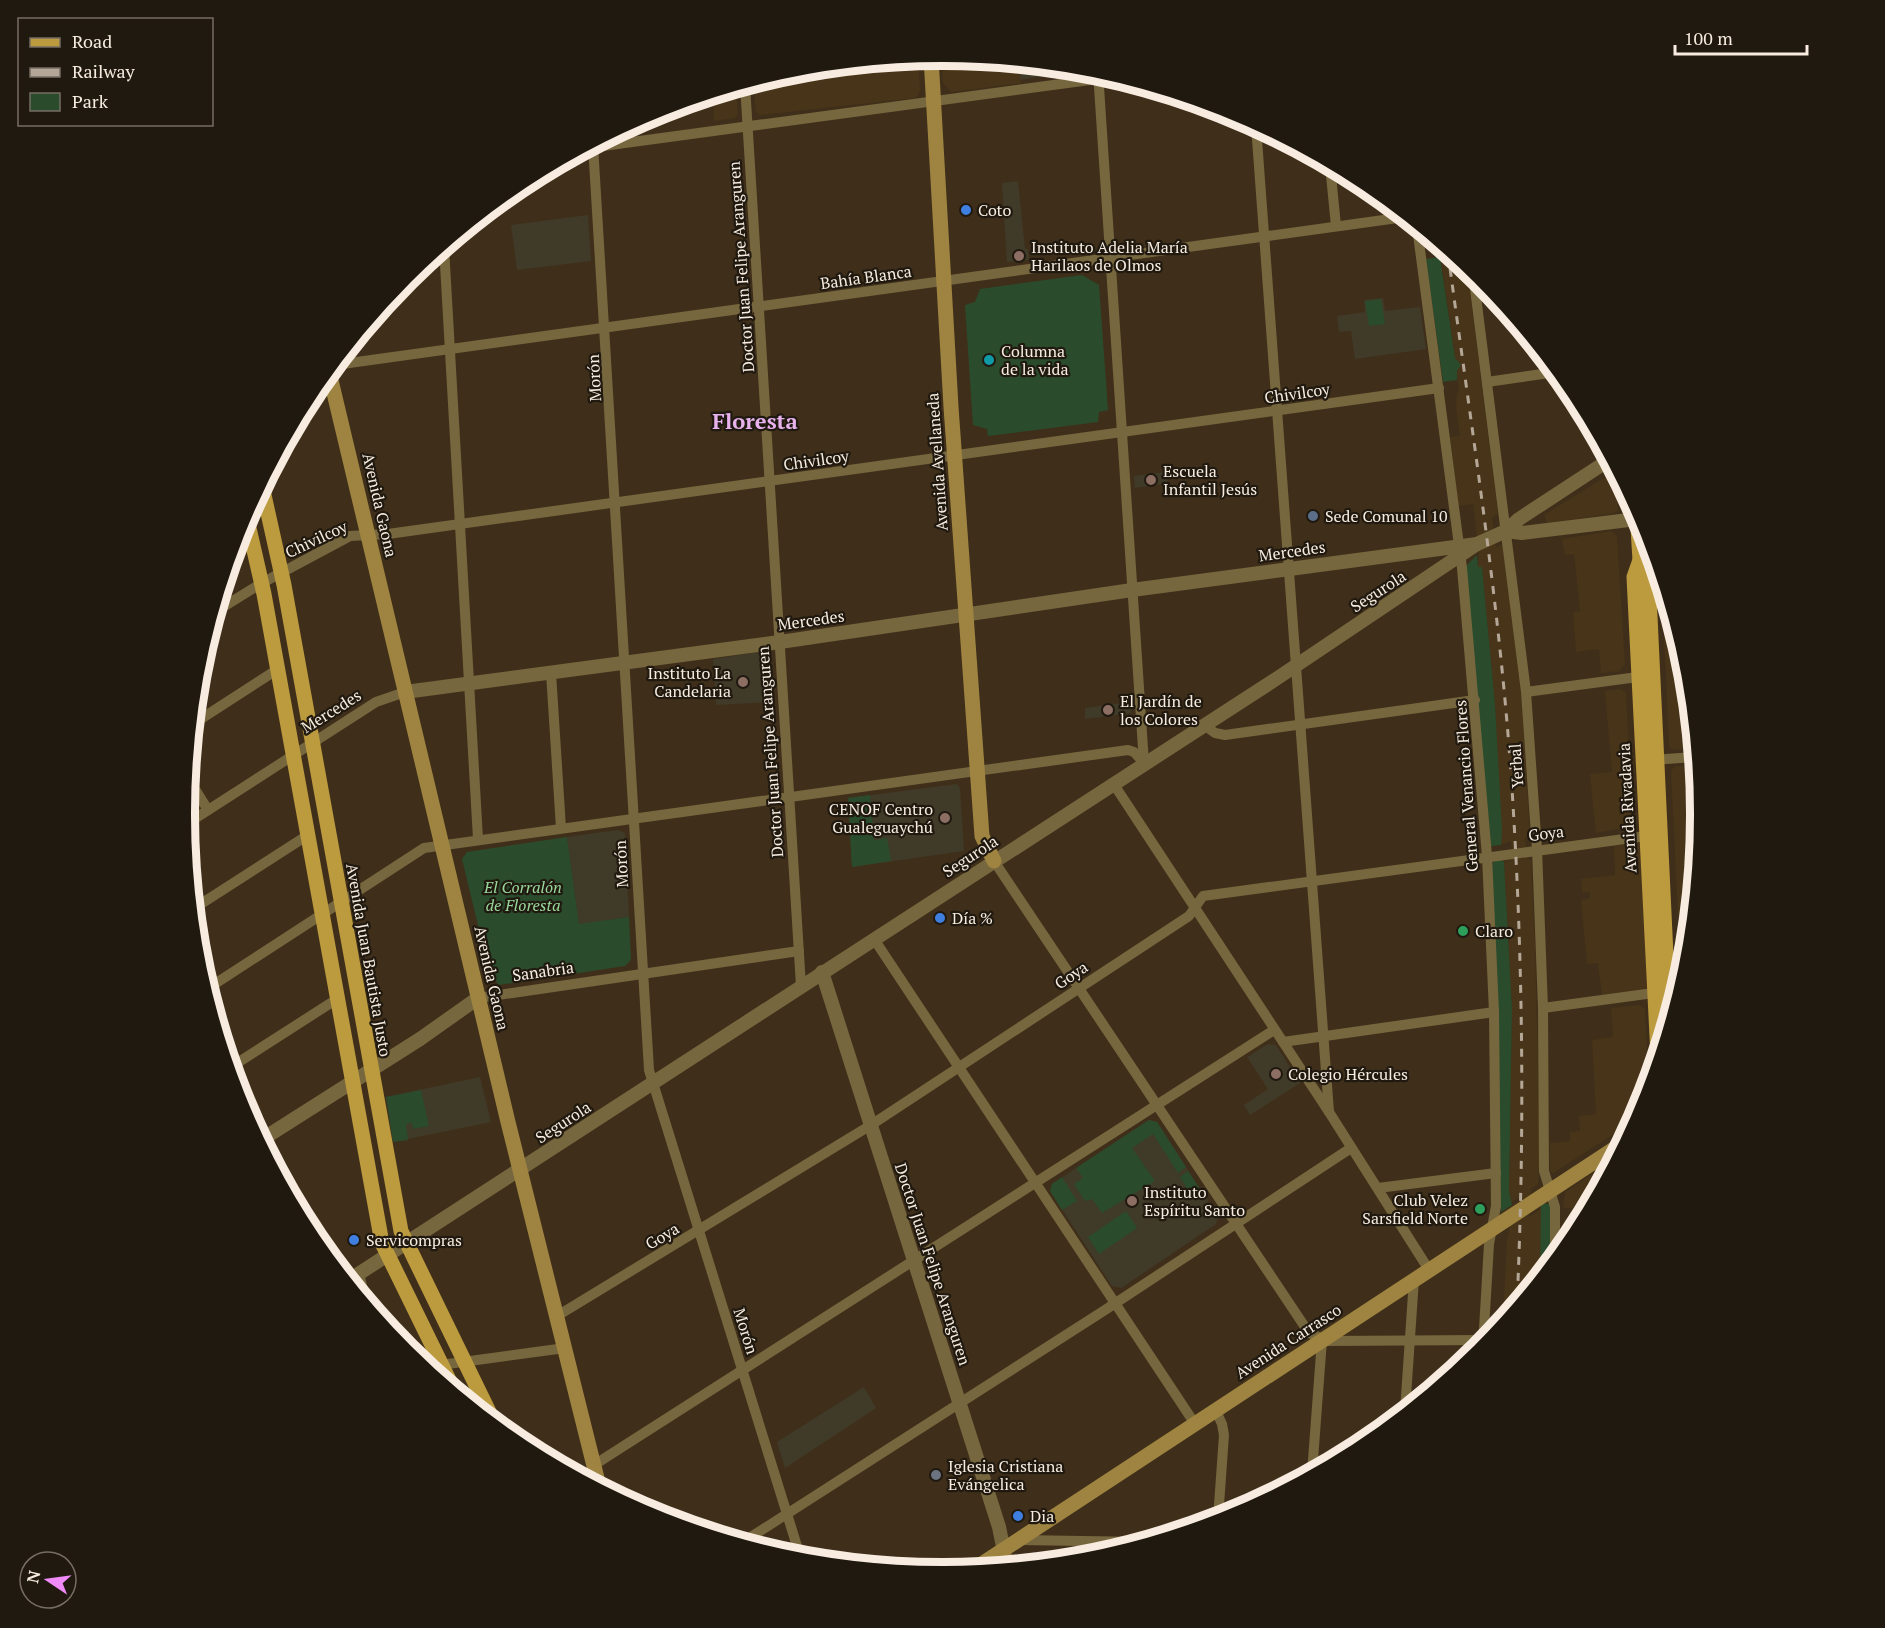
<svg xmlns="http://www.w3.org/2000/svg" width="1885" height="1628" viewBox="0 0 1885 1628" font-family="'PT Serif',serif">
	<rect width="100%" height="100%" fill="#3f2f1a"/>
	<!-- built -->
	<g fill="#483418">
		<polygon points="942,56 1019,63 1021,83 951,92 943,83"/>
		<polygon points="918,58 920,91 916,98 760,115 756,112 753,83 795,70"/>
		<polygon points="736,88 738,114 735,118 714,121 713,95"/>
		<polygon points="1439,245 1467,268 1498,514 1492,518 1496,547 1503,544 1522,703 1530,837 1525,838 1527,858 1531,860 1535,944 1540,1144 1538,1184 1531,1189 1529,1217 1542,1208 1540,1276 1503,1321 1507,1240 1510,1226 1518,1220 1519,1198 1511,1202 1509,1191 1512,1009 1504,862 1512,860 1511,841 1501,845 1495,704 1482,567 1478,567 1479,554 1473,504 1458,506 1450,437 1460,436 1456,407 1457,393 1459,393 1457,373 1459,364 1455,358"/>
		<polygon points="1612,473 1615,474 1618,510 1615,513 1547,523 1544,515"/>
		<polygon points="1611,531 1617,536 1625,664 1619,671 1601,673 1599,649 1576,652 1573,612 1580,611 1576,571 1574,554 1565,555 1562,539"/>
		<polygon points="1662,586 1686,666 1694,748 1673,750 1669,747"/>
		<polygon points="1620,689 1626,693 1633,826 1596,833 1590,774 1612,772 1605,691"/>
		<polygon points="1675,766 1693,766 1701,814 1686,962 1681,978 1671,771"/>
		<polygon points="1637,843 1642,845 1653,981 1646,990 1602,995 1598,963 1587,964 1581,900 1590,898 1590,892 1582,893 1581,879 1615,875 1614,846"/>
		<polygon points="1639,1005 1645,1009 1649,1086 1643,1105 1634,1121 1553,1173 1550,1171 1550,1143 1570,1141 1570,1132 1580,1131 1579,1116 1596,1114 1592,1040 1613,1037 1611,1008"/>
		<polygon points="1613,1160 1587,1209 1563,1208 1565,1192"/>
	</g>
	<!-- education -->
	<g fill="#403a28">
		<polygon points="1019,63 1084,69 1020,80"/>
		<polygon points="1018,181 1025,249 1028,249 1029,258 1028,260 1007,262 1002,183"/>
		<polygon points="588,215 591,261 517,270 511,225"/>
		<polygon points="1383,298 1385,311 1420,307 1426,349 1355,359 1351,331 1339,332 1337,316 1365,312 1364,300"/>
		<polygon points="1166,472 1168,483 1135,488 1134,476"/>
		<polygon points="765,651 771,657 774,702 716,705 713,659"/>
		<polygon points="1130,702 1131,713 1085,719 1085,708"/>
		<polygon points="957,784 960,788 964,851 852,867 848,798"/>
		<polygon points="618,830 625,833 629,917 579,925 567,837"/>
		<polygon points="1268,1044 1276,1045 1300,1083 1250,1115 1244,1105 1268,1089 1247,1057"/>
		<polygon points="480,1077 491,1122 393,1142 386,1097"/>
		<polygon points="1149,1120 1157,1122 1218,1217 1216,1224 1121,1288 1112,1286 1050,1191 1052,1184"/>
		<polygon points="864,1387 876,1408 785,1468 777,1442"/>
	</g>
	<!-- green -->
	<g fill="#2a4c2c">
		<polygon points="1440,257 1455,358 1461,365 1457,371 1457,380 1443,382 1426,259"/>
		<polygon points="1082,275 1099,285 1108,410 1099,412 1098,422 988,436 987,429 973,425 965,305 975,302 980,289"/>
		<polygon points="1381,299 1385,324 1369,326 1365,301"/>
		<polygon points="1477,555 1478,567 1482,567 1495,704 1502,830 1501,845 1491,846 1465,567"/>
		<polygon points="870,795 874,840 887,838 891,861 852,867 848,798"/>
		<polygon points="567,837 579,924 629,917 631,960 625,966 499,985 490,975 462,859 467,852"/>
		<polygon points="1501,860 1504,862 1512,1009 1509,1191 1512,1205 1501,1212 1492,866 1493,862"/>
		<polygon points="421,1090 429,1126 413,1129 412,1123 406,1124 408,1140 393,1142 386,1097"/>
		<polygon points="1149,1120 1157,1122 1186,1167 1178,1173 1153,1134 1132,1148 1155,1181 1102,1213 1092,1199 1085,1201 1074,1184 1083,1178 1076,1168"/>
		<polygon points="1188,1171 1202,1192 1193,1198 1180,1177"/>
		<polygon points="1062,1177 1077,1201 1062,1210 1050,1191 1052,1184"/>
		<polygon points="1541,1203 1549,1204 1552,1210 1550,1263 1540,1276"/>
		<polygon points="1126,1211 1137,1228 1099,1254 1088,1237"/>
	</g>
	<g fill="none" stroke-linecap="round" stroke-linejoin="round">
		<!-- minor -->
		<g stroke="#77673e" stroke-width="10">
			<polyline points="1098,72 1144,763"/>
			<polyline points="745,85 801,986"/>
			<polyline points="1256,126 1329,1112"/>
			<polyline points="593,145 649,1070 801,1559"/>
			<polyline points="588,148 1112,77"/>
			<polyline points="1330,165 1336,226"/>
			<polyline points="1417,227 1462,568 1487,856 1494,1012 1496,1206 1489,1244 1483,1346"/>
			<polyline points="444,247 478,839"/>
			<polyline points="1473,273 1526,692 1537,849 1543,1008 1544,1171 1555,1207 1555,1258"/>
			<polyline points="335,365 1405,217"/>
			<polyline points="1487,382 1556,372"/>
			<polyline points="1640,560 1654,559"/>
			<polyline points="215,612 262,583 350,536 388,534 1439,388"/>
			<polyline points="551,673 561,828"/>
			<polyline points="1526,692 1645,676"/>
			<polyline points="193,724 278,669"/>
			<polyline points="1204,725 1215,733 1225,735 1475,700"/>
			<polyline points="1651,760 1695,757"/>
			<polyline points="188,778 208,810"/>
			<polyline points="1113,783 1329,1112 1429,1270"/>
			<polyline points="185,825 376,702 405,692"/>
			<polyline points="994,861 1309,1333 1328,1341 1483,1340"/>
			<polyline points="193,909 308,835"/>
			<polyline points="874,939 1195,1424"/>
			<polyline points="207,989 424,848 1128,750 1134,752 1144,763"/>
			<polyline points="478,998 799,951"/>
			<polyline points="1543,1008 1661,992"/>
			<polyline points="1283,1042 1494,1012"/>
			<polyline points="231,1067 337,999"/>
			<polyline points="1378,1188 1496,1173"/>
			<polyline points="359,1274 366,1302"/>
			<polyline points="557,1316 871,1125 1189,916 1203,896 1654,835"/>
			<polyline points="426,1367 565,1348"/>
			<polyline points="1216,1411 1222,1424 1224,1435 1218,1519"/>
			<polyline points="1405,1411 1414,1279"/>
			<polyline points="594,1465 1274,1030"/>
			<polyline points="1312,1473 1322,1340"/>
			<polyline points="1020,1540 1144,1542"/>
			<polyline points="743,1542 1105,1310 1351,1148"/>
		</g>
		<!-- tertiary -->
		<g stroke="#77673e" stroke-width="14">
			<polyline points="1506,531 1522,533 1637,519"/>
			<polyline points="405,692 780,642 1132,590 1477,544"/>
			<polyline points="822,972 999,1527 1007,1566"/>
			<polyline points="261,1140 420,1039 478,998"/>
			<polyline points="349,1280 1276,679 1477,544 1506,531 1519,519 1609,460"/>
		</g>
		<!-- secondary -->
		<g stroke="#9e8440" stroke-width="15">
			<polyline points="931,57 951,407 982,836 994,861"/>
			<polyline points="329,372 508,1122 599,1486"/>
			<polyline points="974,1569 1623,1143"/>
		</g>
		<!-- primary -->
		<g stroke="#bc9a3e" stroke-width="15">
			<polyline points="262,486 284,585 401,1231 494,1422"/>
			<polyline points="1637,512 1640,560 1634,577 1658,1056"/>
			<polyline points="246,515 264,594 382,1243 454,1390"/>
			<polyline points="1640,560 1648,574 1669,1019"/>
		</g>
		<!-- rail -->
		<path stroke="#b4a797" stroke-width="3" stroke-dasharray="8 8" stroke-linecap="butt" d="M1448,253C1471,426 1499,600 1511,774C1523,950 1525,1128 1517,1304"/>
	</g>
	<!-- markers -->
	<g fill="#3f7fe0" stroke="#201910" stroke-width="2">
		<circle cx="966" cy="210" r="6"/>
		<circle cx="940" cy="918" r="6"/>
		<circle cx="354" cy="1240" r="6"/>
		<circle cx="1018" cy="1516" r="6"/>
	</g>
	<g fill="#8d6e63" stroke="#201910" stroke-width="2">
		<circle cx="1019" cy="256" r="6"/>
		<circle cx="1151" cy="480" r="6"/>
		<circle cx="743" cy="682" r="6"/>
		<circle cx="1108" cy="710" r="6"/>
		<circle cx="945" cy="818" r="6"/>
		<circle cx="1276" cy="1074" r="6"/>
		<circle cx="1132" cy="1201" r="6"/>
	</g>
	<circle fill="#0f9aa8" stroke="#201910" stroke-width="2" cx="989" cy="360" r="6"/>
	<circle fill="#5c6f8a" stroke="#201910" stroke-width="2" cx="1313" cy="516" r="6"/>
	<g fill="#2e9e5b" stroke="#201910" stroke-width="2">
		<circle cx="1463" cy="931" r="6"/>
		<circle cx="1480" cy="1209" r="6"/>
	</g>
	<circle fill="#6b7280" stroke="#201910" stroke-width="2" cx="936" cy="1475" r="6"/>
	<g text-anchor="middle" stroke-width="4.5" stroke-linejoin="round" paint-order="stroke">
		<!-- poi labels -->
		<g font-size="16" fill="#f7ecdf" stroke="#201910" text-anchor="start">
			<text x="978" y="216">Coto</text>
			<text x="1031" y="253">Instituto Adelia María<tspan x="1031" dy="18">Harilaos de Olmos</tspan></text>
			<text x="1001" y="357">Columna<tspan x="1001" dy="18">de la vida</tspan></text>
			<text x="1163" y="477">Escuela<tspan x="1163" dy="18">Infantil Jesús</tspan></text>
			<text x="1325" y="522">Sede Comunal 10</text>
			<text x="731" y="679" text-anchor="end">Instituto La<tspan x="731" dy="18">Candelaria</tspan></text>
			<text x="1120" y="707">El Jardín de<tspan x="1120" dy="18">los Colores</tspan></text>
			<text x="933" y="815" text-anchor="end">CENOF Centro<tspan x="933" dy="18">Gualeguaychú</tspan></text>
			<text x="952" y="924">Día %</text>
			<text x="1475" y="937">Claro</text>
			<text x="1288" y="1080">Colegio Hércules</text>
			<text x="1144" y="1198">Instituto<tspan x="1144" dy="18">Espíritu Santo</tspan></text>
			<text x="1468" y="1206" text-anchor="end">Club Velez<tspan x="1468" dy="18">Sarsfield Norte</tspan></text>
			<text x="366" y="1246">Servicompras</text>
			<text x="948" y="1472">Iglesia Cristiana<tspan x="948" dy="18">Evángelica</tspan></text>
			<text x="1030" y="1522">Dia</text>
		</g>
		<!-- street labels -->
		<g font-size="16" fill="#f7ecdf" stroke="#201910">
			<text transform="translate(741 267) rotate(-94)" y="6">Doctor Juan Felipe Aranguren</text>
			<text transform="translate(866 277) rotate(-8)" y="6">Bahía Blanca</text>
			<text transform="translate(594 378) rotate(-93)" y="6">Morón</text>
			<text transform="translate(1297 393) rotate(-8)" y="6">Chivilcoy</text>
			<text transform="translate(816 460) rotate(-8)" y="6">Chivilcoy</text>
			<text transform="translate(937 462) rotate(-94)" y="6">Avenida Avellaneda</text>
			<text transform="translate(380 505) rotate(77)" y="6">Avenida Gaona</text>
			<text transform="translate(316 539) rotate(-25)" y="6">Chivilcoy</text>
			<text transform="translate(1292 551) rotate(-8)" y="6">Mercedes</text>
			<text transform="translate(1378 591) rotate(-33)" y="6">Segurola</text>
			<text transform="translate(811 620) rotate(-8)" y="6">Mercedes</text>
			<text transform="translate(331 711) rotate(-32)" y="6">Mercedes</text>
			<text transform="translate(770 752) rotate(-94)" y="6">Doctor Juan Felipe Aranguren</text>
			<text transform="translate(1516 766) rotate(-94)" y="6">Yerbal</text>
			<text transform="translate(1466 786) rotate(-94)" y="6">General Venancio Flores</text>
			<text transform="translate(1627 808) rotate(-93)" y="6">Avenida Rivadavia</text>
			<text transform="translate(1546 833) rotate(-7)" y="6">Goya</text>
			<text transform="translate(970 856) rotate(-33)" y="6">Segurola</text>
			<text transform="translate(621 864) rotate(-93)" y="6">Morón</text>
			<text transform="translate(369 960) rotate(80)" y="6">Avenida Juan Bautista Justo</text>
			<text transform="translate(543 971) rotate(-8)" y="6">Sanabria</text>
			<text transform="translate(1071 975) rotate(-34)" y="6">Goya</text>
			<text transform="translate(492 978) rotate(77)" y="6">Avenida Gaona</text>
			<text transform="translate(563 1122) rotate(-33)" y="6">Segurola</text>
			<text transform="translate(662 1236) rotate(-31)" y="6">Goya</text>
			<text transform="translate(933 1264) rotate(72)" y="6">Doctor Juan Felipe Aranguren</text>
			<text transform="translate(746 1331) rotate(73)" y="6">Morón</text>
			<text transform="translate(1288 1341) rotate(-33)" y="6">Avenida Carrasco</text>
		</g>
		<!-- park labels -->
		<g font-size="16" font-style="italic" fill="#99d89b" stroke="#201910">
			<text x="523" y="893">El Corralón<tspan x="523" dy="18">de Floresta</tspan></text>
		</g>
		<!-- district labels -->
		<g font-size="22" font-weight="bold" fill="#e7b1ec" stroke="#201910">
			<text x="755" y="429">Floresta</text>
		</g>
	</g>
	<!-- crop -->
	<path d="M0 0H1885V1628H0ZM942 66H943A747 747 0 0 1 1690 813V815A747 747 0 0 1 943 1562H942A747 747 0 0 1 195 815V813A747 747 0 0 1 942 66Z" fill="#201910" fill-rule="evenodd"/>
	<path fill="none" stroke="#f7ecdf" stroke-width="8" d="M942 66H943A747 747 0 0 1 1690 813V815A747 747 0 0 1 943 1562H942A747 747 0 0 1 195 815V813A747 747 0 0 1 942 66Z"/>
	<!-- legend -->
	<rect x="18" y="18" width="195" height="108" fill="#201910" stroke="#766d63" stroke-width="1.5"/>
	<rect x="30" y="38" width="30" height="9" fill="#bc9a3e" stroke="#766d63" stroke-width="1.5"/>
	<text x="72" y="48" font-size="18" fill="#f7ecdf">Road</text>
	<rect x="30" y="68" width="30" height="9" fill="#b4a797" stroke="#766d63" stroke-width="1.5"/>
	<text x="72" y="78" font-size="18" fill="#f7ecdf">Railway</text>
	<rect x="30" y="93" width="30" height="18" fill="#2a4c2c" stroke="#766d63" stroke-width="1.5"/>
	<text x="72" y="108" font-size="18" fill="#f7ecdf">Park</text>
	<!-- north arrow -->
	<g transform="translate(48 1580) rotate(283)"><circle r="28" fill="#201910" stroke="#766d63" stroke-width="1.5"/>
	<path d="M0-4.5L10 22L0 15L-10 22Z" fill="#ee8bf8"/>
	<text y="-9" font-size="16" font-weight="bold" text-anchor="middle" fill="#f7ecdf">N</text>
	</g>
	<!-- scale -->
	<path d="M1675 45v9h132v-9" fill="none" stroke="#f7ecdf" stroke-width="3"/>
	<text x="1684" y="45" font-size="18" fill="#f7ecdf" stroke="#201910" stroke-width="4.5" paint-order="stroke">100 m</text>
</svg>
